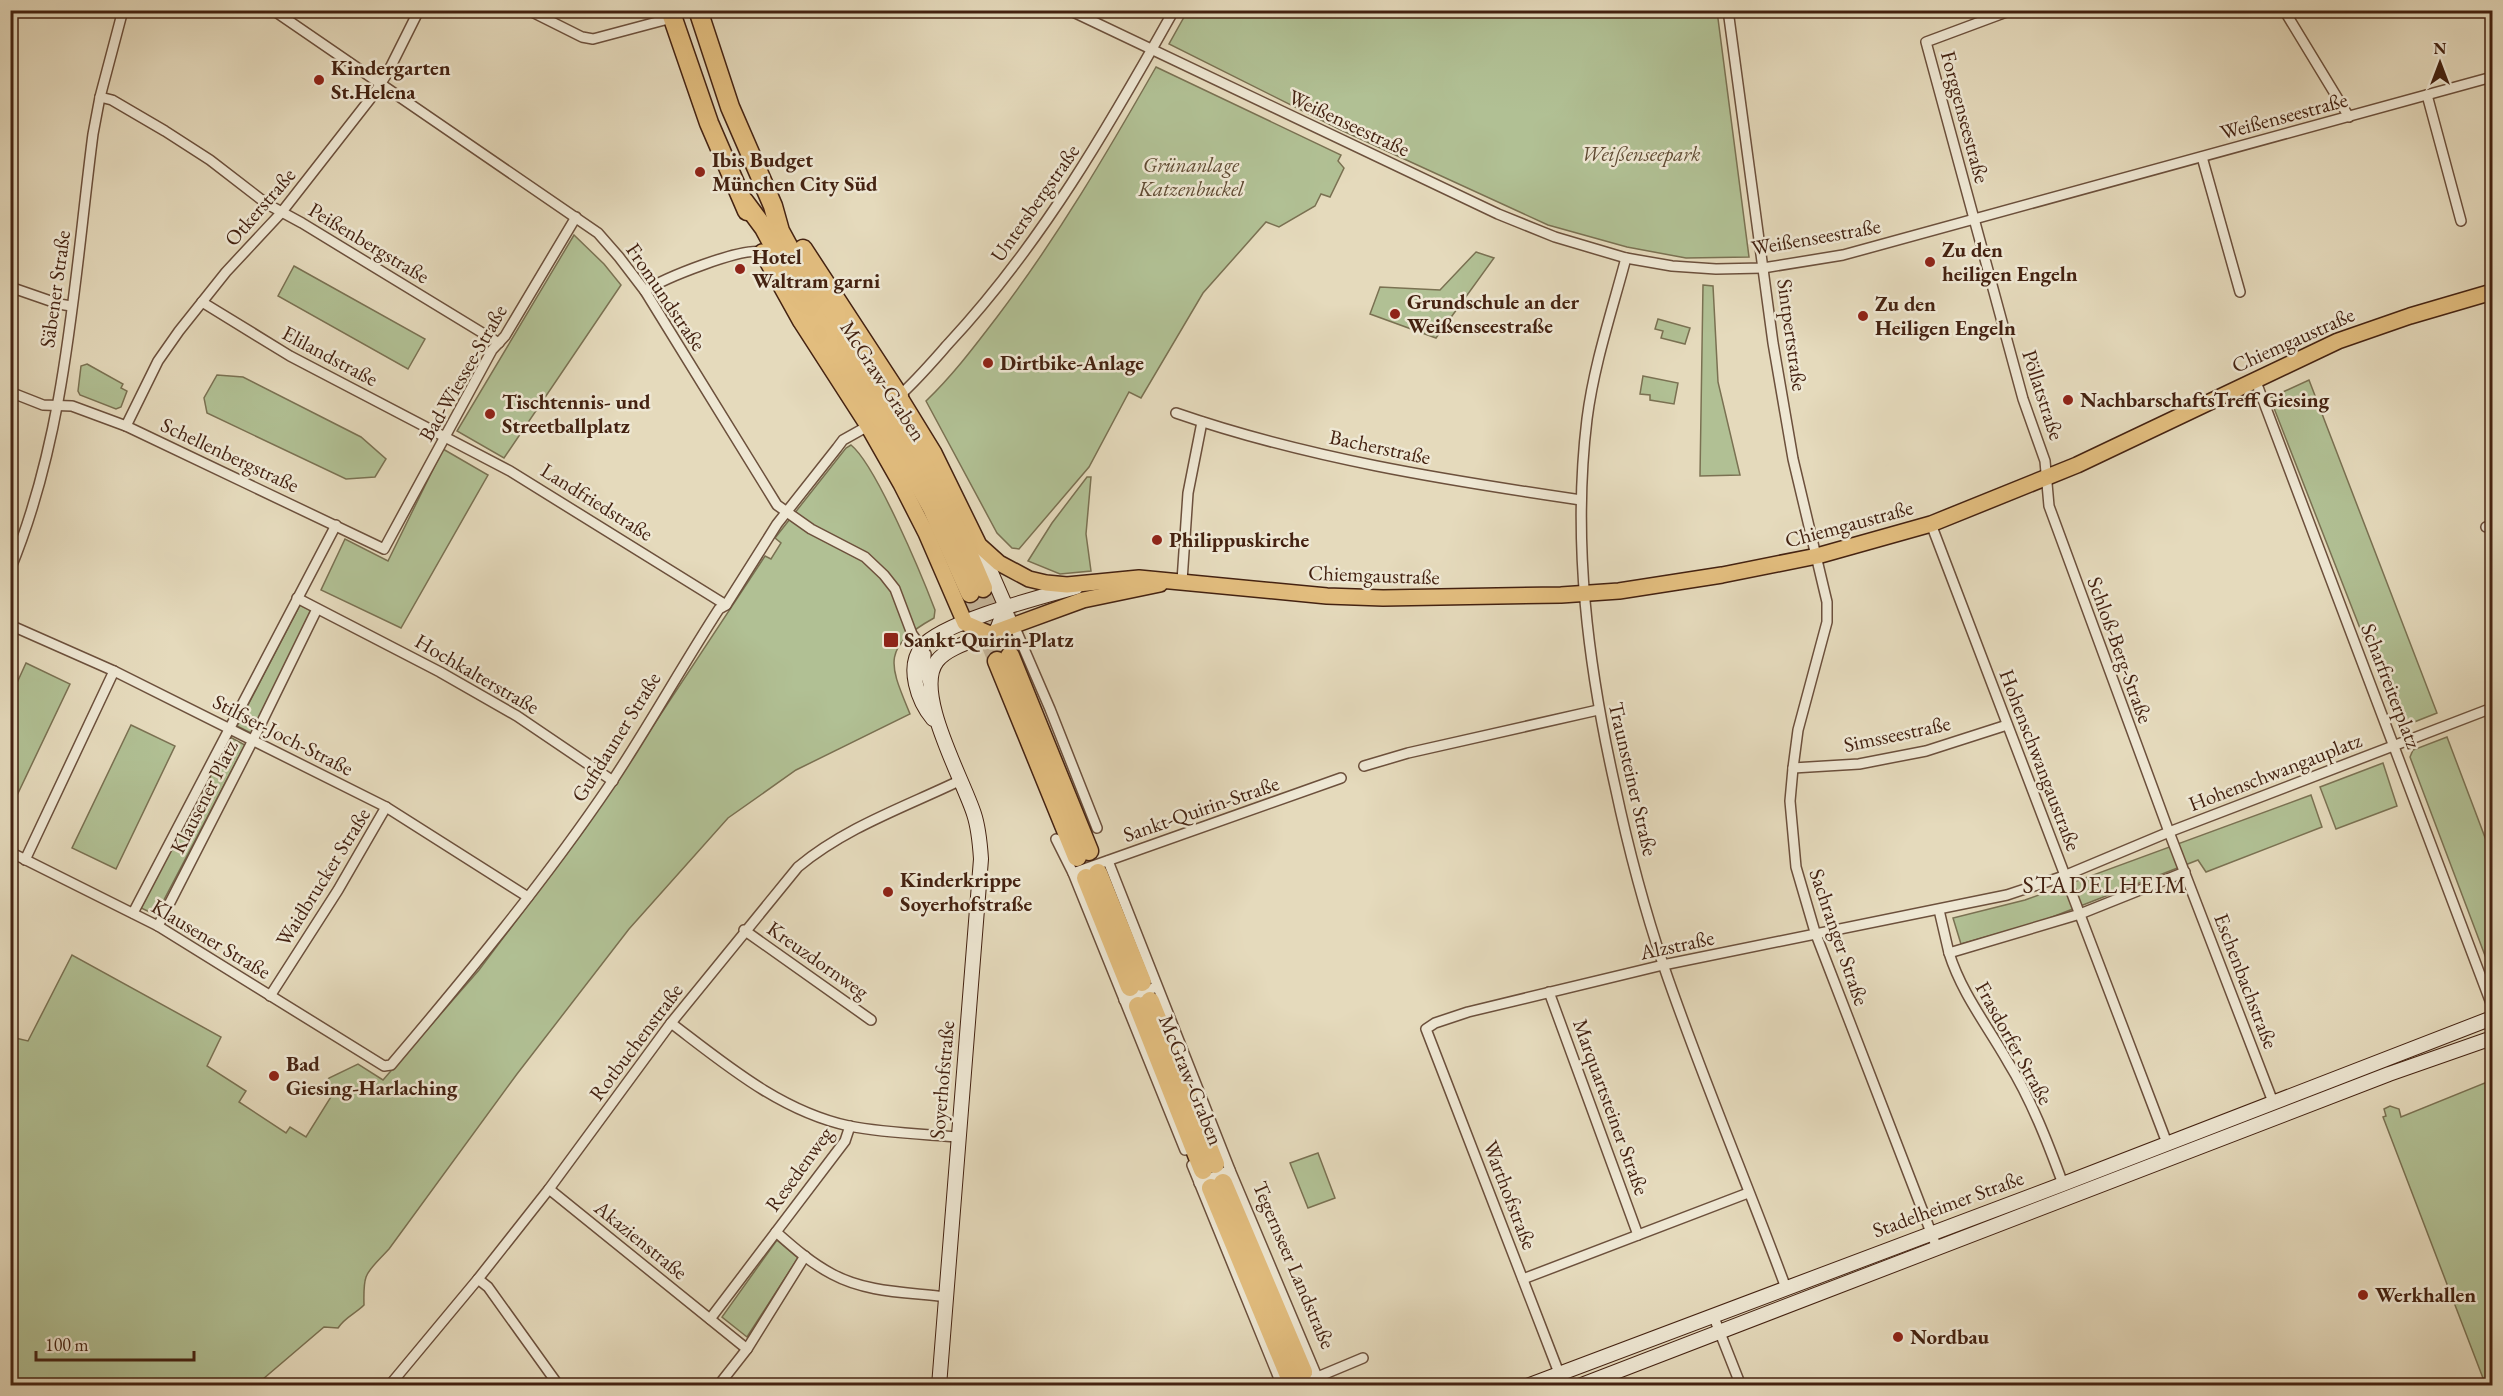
<svg xmlns="http://www.w3.org/2000/svg" width="2503" height="1396" viewBox="0 0 2503 1396" font-family="'EB Garamond',serif">
	<rect width="100%" height="100%" fill="#e5dabc"/>
	<filter id="stains"><feTurbulence type="fractalNoise" baseFrequency=".00333" numOctaves="4"/><feColorMatrix values="0 0 0 0 .2 0 0 0 0 .09 0 0 0 0 .02 0 0 0 .5 -.17"/></filter>
	<radialGradient id="worn" r=".72"><stop offset=".6" stop-color="#630" stop-opacity="0"/><stop offset="1" stop-color="#630" stop-opacity=".3"/></radialGradient>
	<!-- green -->
	<g fill="#b1c094" stroke="#7a7152" stroke-width="1.5">
		<polygon points="1188,10 1717,11 1749,257 1686,258 1627,247 1548,225 1341,130 1169,44"/>
		<path d="M1156,67L1341,155L1338,161L1344,168L1330,197L1321,194L1315,206L1279,227L1266,222L1203,293L1141,398L1129,392L1089,467L1019,549L1012,548L997,533L926,401C953,375 974,347 997,317C1057,238 1107,153 1156,67Z"/>
		<polygon points="574,235 604,264 621,285 504,458 457,431"/>
		<polygon points="1476,252 1494,258 1436,338 1370,314 1380,287 1440,290"/>
		<polygon points="294,266 425,339 408,369 278,296"/>
		<polygon points="1703,285 1713,286 1718,382 1740,475 1700,476"/>
		<polygon points="1658,319 1690,328 1685,344 1661,338 1663,331 1655,329"/>
		<polygon points="87,364 123,384 121,388 127,391 121,407 116,409 80,395 78,391 81,366"/>
		<polygon points="217,375 243,377 361,437 386,459 375,477 346,479 207,413 204,398"/>
		<polygon points="1643,376 1678,383 1674,404 1650,400 1650,395 1640,394"/>
		<polygon points="2309,380 2437,713 2399,728 2270,398"/>
		<path d="M851,445C876,465 922,576 935,610L934,618C880,648 890,665 910,714L796,770L728,818L629,929L517,1074L389,1249C366,1274 363,1271 364,1305C355,1314 345,1317 338,1328L324,1327L256,1385L11,1386V1037L28,1041L72,955L221,1037L207,1066L246,1091L239,1102L286,1133L290,1127L306,1137L334,1092L324,1085L329,1078L358,1064L383,1080L479,970L585,829L765,556L771,559L781,543L775,538L846,448Z"/>
		<polygon points="443,449 488,475 401,628 321,590 345,539 388,561"/>
		<polygon points="1087,477 1091,477 1086,534 1091,571 1060,574 1028,561 1052,523"/>
		<polygon points="300,605 316,613 253,734 237,726"/>
		<polygon points="26,663 70,684 11,808 11,696"/>
		<polygon points="131,725 175,746 116,869 72,848"/>
		<polygon points="230,737 245,745 156,915 141,908"/>
		<polygon points="2447,737 2492,856 2492,974 2410,757 2413,750"/>
		<polygon points="2383,763 2397,806 2336,829 2320,787"/>
		<polygon points="2311,795 2322,827 2206,872 2198,860 2042,921 1961,944 1953,918 2025,900"/>
		<polygon points="2492,1080 2492,1385 2486,1386 2383,1117 2386,1116 2384,1109 2390,1106 2399,1109 2401,1117"/>
		<polygon points="1318,1153 1335,1198 1308,1208 1290,1163"/>
		<polygon points="777,1240 798,1258 747,1337 722,1317"/>
	</g>
	<g fill="none" stroke-linecap="round" stroke-linejoin="round">
		<!-- highway-tunnel -->
		<g stroke="#c5b59a" stroke-width="18" stroke-dasharray="18 9" stroke-linecap="butt">
			<polyline points="983,588 1010,656"/>
			<polyline points="970,593 997,661"/>
		</g>
		<!-- street casing -->
		<g stroke="#6c503c" stroke-width="12">
			<g id="street">
				<polyline points="273,10 598,233 619,257 645,291 777,505 811,529 865,557 884,575 895,589 912,634 926,654 925,675 928,683"/>
				<polyline points="528,10 582,37 593,39 672,18"/>
				<polyline points="1069,10 1498,214 1555,237 1626,258 1672,266 1716,269 1763,268 1843,255 2492,77"/>
				<polyline points="1728,10 1773,343 1793,459 1827,602 1827,622 1798,730 1793,768 1790,801 1796,867 1815,932 1937,1248"/>
				<polyline points="2012,10 1926,42 2023,399 2045,461 2049,506 2169,832 2273,1102"/>
				<polyline points="2284,10 2349,117"/>
				<polyline points="2427,95 2461,221"/>
				<polyline points="100,97 112,100 165,131 210,160 267,204 302,223 499,343"/>
				<polyline points="2202,157 2240,292"/>
				<path d="M1626,258C1612,311 1594,364 1587,419C1572,542 1588,666 1615,786C1628,847 1644,908 1664,967C1701,1075 1746,1180 1786,1288"/>
				<polyline points="10,287 59,304 71,306"/>
				<path d="M645,291C664,278 742,247 762,252"/>
				<polyline points="202,302 290,356 510,471 726,605"/>
				<polyline points="2255,379 2492,1006"/>
				<polyline points="10,392 43,405 72,406 126,426 384,549 492,350 505,336 576,217"/>
				<path d="M899,396C917,380 933,361 949,343C1041,244 1108,128 1174,10"/>
				<path d="M1176,413C1306,458 1445,480 1581,500"/>
				<polyline points="126,426 158,361 179,331 226,272 281,213 374,94 388,72 419,10"/>
				<polyline points="1931,524 2167,1143"/>
				<polyline points="2486,527 2492,525"/>
				<path d="M10,570C67,433 74,280 93,134L100,97L123,10"/>
				<polyline points="1182,581 1188,493 1202,422"/>
				<polyline points="297,598 440,672 517,716 613,781"/>
				<polyline points="1006,607 1050,709 1097,828"/>
				<polyline points="10,625 114,671 386,807 528,897"/>
				<polyline points="1364,766 1408,753 1598,710"/>
				<polyline points="1793,768 1859,764 1926,751 2007,725"/>
				<polyline points="1056,839 1073,873 1185,1150"/>
				<path d="M10,852L158,926L384,1066L391,1065C468,974 544,882 611,783C649,726 682,666 719,609L726,605L777,524L837,448L843,440L868,426"/>
				<polyline points="25,860 114,671"/>
				<polyline points="1108,861 1230,1170 1321,1386"/>
				<polyline points="1073,873 1341,778"/>
				<polyline points="1939,910 1949,953 2080,914 2185,872"/>
				<polyline points="133,913 336,525"/>
				<polyline points="158,926 253,740 317,609"/>
				<polyline points="744,930 871,1020"/>
				<path d="M1949,953C1962,994 1987,1025 2008,1062C2031,1099 2048,1143 2063,1184"/>
				<polyline points="1549,992 1638,1235"/>
				<polyline points="270,996 338,890 386,807"/>
				<polyline points="1124,1000 1156,987"/>
				<path d="M671,1023C725,1064 780,1111 849,1126C884,1133 923,1134 959,1137"/>
				<polyline points="1192,1165 1282,1386"/>
				<polyline points="1199,1183 1230,1170"/>
				<polyline points="549,1189 747,1349"/>
				<path d="M776,1232C793,1247 811,1263 832,1274C867,1293 908,1292 946,1297"/>
				<polyline points="478,1279 488,1287 559,1386"/>
				<polyline points="1523,1279 1748,1193"/>
				<polyline points="1713,1315 1741,1386"/>
				<polyline points="710,1319 845,1141 850,1126"/>
				<polyline points="1559,1373 1426,1029 1435,1023 1468,1012 1663,965 2007,895 2064,876 2169,832 2492,708"/>
				<path d="M389,1386L478,1279L549,1189L671,1023L798,867C846,827 905,807 961,780"/>
				<polyline points="718,1386 747,1349 805,1256"/>
				<polyline points="1296,1386 1363,1358"/>
			</g>
		</g>
		<!-- secondary casing -->
		<g stroke="#421" stroke-width="16">
			<g id="secondary">
				<polyline points="979,545 1006,607 996,632"/>
				<path d="M933,719C918,701 906,667 922,647C942,622 1044,596 1076,587"/>
				<path d="M939,1386L981,859C980,844 979,829 974,814C963,779 913,692 937,661C948,647 973,641 990,634"/>
				<polyline points="1527,1386 2063,1184 2492,1018"/>
				<polyline points="1579,1386 2389,1074 2492,1038"/>
			</g>
		</g>
		<!-- primary casing -->
		<g stroke="#421" stroke-width="18">
			<g id="primary">
				<polyline points="762,252 801,322 868,426 901,484 926,533 965,623 990,634 1083,600 1160,584"/>
				<polyline points="899,396 934,453 979,545 999,563 1029,579 1046,583 1067,585 1139,578 1327,596 1383,598 1561,595 1619,591 1722,575 1817,556 1931,524 2077,465 2338,341 2410,316 2492,292"/>
			</g>
		</g>
		<!-- highway casing -->
		<g stroke="#421" stroke-width="21">
			<g id="highway">
				<polyline points="670,10 709,123 747,211"/>
				<polyline points="698,10 730,107 773,206 780,231 806,279 887,402 923,464 963,541 983,588"/>
				<polyline points="744,201 764,228 798,291 890,433 932,508 970,593"/>
				<polyline points="803,249 899,396"/>
				<polyline points="1010,656 1089,851"/>
				<polyline points="997,661 1077,857"/>
				<polyline points="1098,873 1142,982"/>
				<polyline points="1086,878 1130,987"/>
				<polyline points="1150,1001 1215,1164"/>
				<polyline points="1138,1006 1203,1170"/>
				<polyline points="1223,1183 1303,1372"/>
				<polyline points="1211,1188 1290,1378"/>
			</g>
		</g>
		<!-- street -->
		<use href="#street" stroke="#eee7d3" stroke-width="9"/>
		<!-- secondary -->
		<use href="#secondary" stroke="#eee7d3" stroke-width="14"/>
		<!-- primary -->
		<use href="#primary" stroke="#e2bd7e" stroke-width="15"/>
		<!-- highway -->
		<use href="#highway" stroke="#e2bd7e" stroke-width="18"/>
	</g>
	<!-- markers -->
	<g fill="#8f2418" stroke="#eee7d3" stroke-width="2">
		<circle cx="319" cy="80" r="6"/>
		<circle cx="700" cy="172" r="6"/>
		<circle cx="1930" cy="262" r="6"/>
		<circle cx="740" cy="269" r="6"/>
		<circle cx="1395" cy="314" r="6"/>
		<circle cx="1863" cy="316" r="6"/>
		<circle cx="988" cy="363" r="6"/>
		<circle cx="2068" cy="400" r="6"/>
		<circle cx="490" cy="414" r="6"/>
		<circle cx="1157" cy="540" r="6"/>
		<rect x="883" y="632" width="16" height="16" rx="3"/>
		<circle cx="888" cy="892" r="6"/>
		<circle cx="274" cy="1076" r="6"/>
		<circle cx="2363" cy="1295" r="6"/>
		<circle cx="1898" cy="1337" r="6"/>
	</g>
	<g text-anchor="middle" stroke-width="5" stroke-linejoin="round" paint-order="stroke">
		<!-- poi labels -->
		<g font-size="21" font-weight="bold" fill="#421" stroke="#eee7d3" text-anchor="start">
			<text x="331" y="75">Kindergarten<tspan x="331" dy="24">St.Helena</tspan></text>
			<text x="712" y="167">Ibis Budget<tspan x="712" dy="24">München City Süd</tspan></text>
			<text x="1942" y="257">Zu den<tspan x="1942" dy="24">heiligen Engeln</tspan></text>
			<text x="752" y="264">Hotel<tspan x="752" dy="24">Waltram garni</tspan></text>
			<text x="1407" y="309">Grundschule an der<tspan x="1407" dy="24">Weißenseestraße</tspan></text>
			<text x="1875" y="311">Zu den<tspan x="1875" dy="24">Heiligen Engeln</tspan></text>
			<text x="1000" y="370">Dirtbike-Anlage</text>
			<text x="2080" y="407">NachbarschaftsTreff Giesing</text>
			<text x="502" y="409">Tischtennis- und<tspan x="502" dy="24">Streetballplatz</tspan></text>
			<text x="1169" y="547">Philippuskirche</text>
			<text x="904" y="647">Sankt-Quirin-Platz</text>
			<text x="900" y="887">Kinderkrippe<tspan x="900" dy="24">Soyerhofstraße</tspan></text>
			<text x="286" y="1071">Bad<tspan x="286" dy="24">Giesing-Harlaching</tspan></text>
			<text x="2375" y="1302">Werkhallen</text>
			<text x="1910" y="1344">Nordbau</text>
		</g>
		<!-- street labels -->
		<g font-size="21" fill="#421" stroke="#eee7d3">
			<text transform="translate(2284 116) rotate(-15)" y="7">Weißenseestraße</text>
			<text transform="translate(1965 117) rotate(75)" y="7">Forggenseestraße</text>
			<text transform="translate(1349 123) rotate(25)" y="7">Weißenseestraße</text>
			<text transform="translate(1035 203) rotate(-55)" y="7">Untersbergstraße</text>
			<text transform="translate(260 207) rotate(-49)" y="7">Otkerstraße</text>
			<text transform="translate(1816 237) rotate(-10)" y="7">Weißenseestraße</text>
			<text transform="translate(369 243) rotate(31)" y="7">Peißenbergstraße</text>
			<text transform="translate(55 289) rotate(-82)" y="7">Säbener Straße</text>
			<text transform="translate(666 297) rotate(56)" y="7">Fromundstraße</text>
			<text transform="translate(1792 335) rotate(82)" y="7">Sintpertstraße</text>
			<text transform="translate(2293 340) rotate(-24)" y="7">Chiemgaustraße</text>
			<text transform="translate(330 356) rotate(28)" y="7">Elilandstraße</text>
			<text transform="translate(463 373) rotate(-60)" y="7">Bad-Wiessee-Straße</text>
			<text transform="translate(883 381) rotate(57)" y="7">McGraw-Graben</text>
			<text transform="translate(2043 395) rotate(72)" y="7">Pöllatstraße</text>
			<text transform="translate(1380 447) rotate(12)" y="7">Bacherstraße</text>
			<text transform="translate(230 455) rotate(25)" y="7">Schellenbergstraße</text>
			<text transform="translate(597 502) rotate(32)" y="7">Landfriedstraße</text>
			<text transform="translate(1849 524) rotate(-15)" y="7">Chiemgaustraße</text>
			<text transform="translate(1374 575) rotate(2)" y="7">Chiemgaustraße</text>
			<text transform="translate(2120 650) rotate(70)" y="7">Schloß-Berg-Straße</text>
			<text transform="translate(477 674) rotate(30)" y="7">Hochkalterstraße</text>
			<text transform="translate(2391 686) rotate(69)" y="7">Scharfreiterplatz</text>
			<text transform="translate(1897 734) rotate(-12)" y="7">Simsseestraße</text>
			<text transform="translate(283 735) rotate(27)" y="7">Stilfser-Joch-Straße</text>
			<text transform="translate(616 737) rotate(-58)" y="7">Gufidauner Straße</text>
			<text transform="translate(2040 760) rotate(69)" y="7">Hohenschwangaustraße</text>
			<text transform="translate(2275 772) rotate(-21)" y="7">Hohenschwangauplatz</text>
			<text transform="translate(1633 779) rotate(77)" y="7">Traunsteiner Straße</text>
			<text transform="translate(204 797) rotate(-63)" y="7">Klausener Platz</text>
			<text transform="translate(1201 809) rotate(-19)" y="7">Sankt-Quirin-Straße</text>
			<text transform="translate(323 877) rotate(-58)" y="7">Waidbrucker Straße</text>
			<text transform="translate(1839 937) rotate(71)" y="7">Sachranger Straße</text>
			<text transform="translate(211 939) rotate(31)" y="7">Klausener Straße</text>
			<text transform="translate(1677 945) rotate(-12)" y="7">Alzstraße</text>
			<text transform="translate(818 960) rotate(35)" y="7">Kreuzdornweg</text>
			<text transform="translate(2246 981) rotate(69)" y="7">Eschenbachstraße</text>
			<text transform="translate(636 1042) rotate(-53)" y="7">Rotbuchenstraße</text>
			<text transform="translate(2014 1043) rotate(61)" y="7">Frasdorfer Straße</text>
			<text transform="translate(942 1080) rotate(-85)" y="7">Soyerhofstraße</text>
			<text transform="translate(1191 1080) rotate(68)" y="7">McGraw-Graben</text>
			<text transform="translate(1611 1107) rotate(70)" y="7">Marquartsteiner Straße</text>
			<text transform="translate(799 1169) rotate(-54)" y="7">Resedenweg</text>
			<text transform="translate(1510 1195) rotate(69)" y="7">Warthofstraße</text>
			<text transform="translate(1948 1204) rotate(-20)" y="7">Stadelheimer Straße</text>
			<text transform="translate(641 1240) rotate(39)" y="7">Akazienstraße</text>
			<text transform="translate(1294 1265) rotate(67)" y="7">Tegernseer Landstraße</text>
		</g>
		<!-- park labels -->
		<g font-size="21" font-style="italic" fill="#5f4a32" stroke="#eee7d3">
			<text x="1641" y="161">Weißenseepark</text>
			<text x="1191" y="172">Grünanlage<tspan x="1191" dy="24">Katzenbuckel</tspan></text>
		</g>
		<!-- quarter labels -->
		<g font-size="24" letter-spacing="1.5" fill="#421" stroke="#eee7d3">
			<text x="2105" y="893">STADELHEIM</text>
		</g>
	</g>
	<!-- margin -->
	<rect width="2503" height="1396" fill="none" stroke="#e5dabc" stroke-width="36"/>
	<rect x="12" y="12" width="2479" height="1372" fill="none" stroke="#421" stroke-width="3"/>
	<rect x="18" y="18" width="2467" height="1360" fill="none" stroke="#421" stroke-width="1.5"/>
	<!-- north arrow -->
	<g transform="translate(2440 63)" stroke="#eee7d3" stroke-width="4.5" paint-order="stroke">
	<path d="M0-4.5L10 22L0 15L-10 22Z" fill="#442211"/>
	<text y="-9" font-size="16" font-weight="bold" text-anchor="middle" fill="#442211">N</text>
	</g>
	<!-- scale -->
	<path d="M36 1351v9h158v-9" fill="none" stroke="#442211" stroke-width="3"/>
	<text x="45" y="1351" font-size="18" fill="#442211" stroke="#eee7d3" stroke-width="4.5" paint-order="stroke">100 m</text>
	<rect width="100%" height="100%" filter="url(#stains)"/>
	<rect width="100%" height="100%" fill="url(#worn)"/>
</svg>
